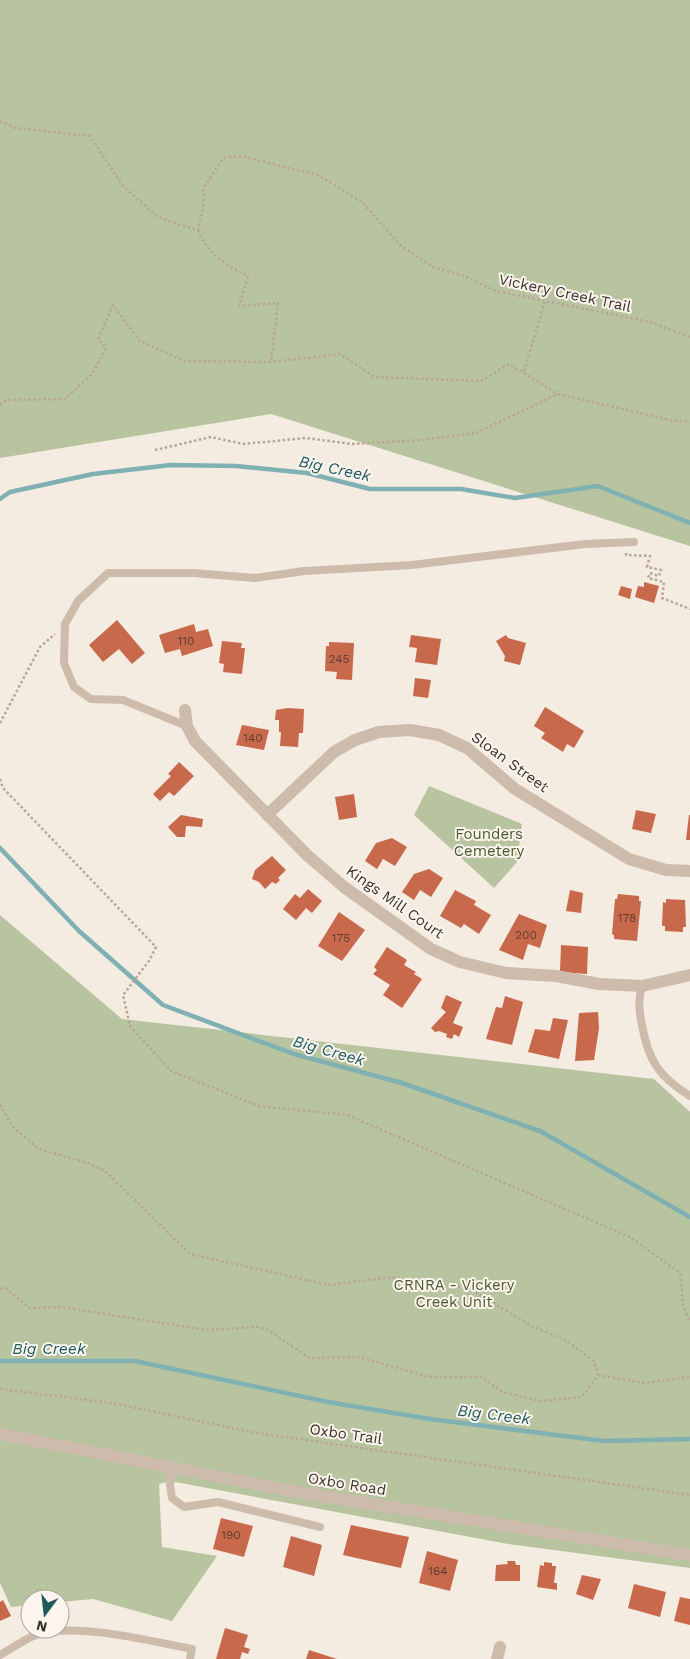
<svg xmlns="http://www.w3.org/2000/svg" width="690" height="1659" viewBox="0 0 690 1659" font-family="'Work Sans',sans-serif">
	<rect width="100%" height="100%" fill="#f4ebe1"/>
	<!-- green -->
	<g fill="#b8c4a0">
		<polygon points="0,0 690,0 690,546 271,414 0,458"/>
		<polygon points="429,786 522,824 517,862 494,888 414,815"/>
		<polygon points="0,915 122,1019 654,1079 690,1112 690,1568 508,1544 170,1481 159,1484 162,1547 217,1556 172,1621 93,1599 60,1602 60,1599 30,1599 30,1605 11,1607 0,1583"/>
	</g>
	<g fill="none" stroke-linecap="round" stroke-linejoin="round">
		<!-- stream -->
		<g stroke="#7fb0b2" stroke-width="4.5">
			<polyline points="0,499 10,492 93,474 171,465 236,466 307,473 370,489 461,489 515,498 598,486 690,523"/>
			<polyline points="0,848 79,931 163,1005 294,1054 402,1083 540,1131 690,1217"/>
			<polyline points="0,1361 135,1361 328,1402 430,1419 604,1441 690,1439"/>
		</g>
	</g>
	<!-- building -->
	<g fill="#c8694b">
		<polygon points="644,582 659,586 654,603 635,597 638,586 644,587"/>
		<polygon points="621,586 632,589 630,599 618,595"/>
		<polygon points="117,620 145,653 132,664 119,649 103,662 89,645"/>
		<polygon points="194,624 196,632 208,629 213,646 182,656 180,649 165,653 159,635"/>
		<polygon points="411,635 441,639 437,665 415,662 417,648 409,647"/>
		<polygon points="506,635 508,638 526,643 520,665 504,661 505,656 496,641"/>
		<polygon points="222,641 242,643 241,648 245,648 242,674 223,672 224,664 219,663"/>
		<polygon points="329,642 354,643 352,680 336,679 337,672 325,671 326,646 329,646"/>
		<polygon points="415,678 431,680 428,698 413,696"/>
		<polygon points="545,707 584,731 574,748 567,744 563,752 541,738 545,733 534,726"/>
		<polygon points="287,708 304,709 303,733 299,733 298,747 280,746 281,732 279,732 279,720 275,720 276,710"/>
		<polygon points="242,725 269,730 264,750 236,745"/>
		<polygon points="179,762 194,776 174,796 169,792 160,801 153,794 171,776 168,774"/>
		<polygon points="354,794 357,817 339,820 335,797"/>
		<polygon points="636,810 656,814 651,833 632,829"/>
		<polygon points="181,815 203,819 202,827 186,826 185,837 177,837 168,827"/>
		<polygon points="689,815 690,815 690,840 686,840"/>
		<polygon points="392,838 407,847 395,866 383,859 377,869 365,861 376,843"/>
		<polygon points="272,856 286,870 278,878 280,880 276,884 272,882 265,889 259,882 252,879 255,870"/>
		<polygon points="429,869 443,878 431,897 420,890 414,900 402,892 414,874"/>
		<polygon points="308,889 322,901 312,913 306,908 296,920 283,909 295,894 300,898"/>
		<polygon points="455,890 476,901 474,905 491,915 479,934 464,924 461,928 440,916"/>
		<polygon points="570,890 583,893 581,913 566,911"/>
		<polygon points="618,894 639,896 639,901 641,901 637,941 614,939 614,935 612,934 615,899 617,899"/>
		<polygon points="666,899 685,900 686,927 683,927 683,932 665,931 665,926 662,926 663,902 666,903"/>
		<polygon points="339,912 365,930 342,961 318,946"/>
		<polygon points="519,914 547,925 540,948 528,944 523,960 499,950"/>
		<polygon points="561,945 588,947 587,974 560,972"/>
		<polygon points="387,947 407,960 404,965 416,972 414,974 422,979 402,1008 383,995 390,985 373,974 377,970 374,967"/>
		<polygon points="446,995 462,1002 453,1023 463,1027 459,1037 454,1034 452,1039 446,1037 447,1034 439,1031 435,1032 431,1028 446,1012 441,1008"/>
		<polygon points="505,996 523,1002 512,1045 486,1039 496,1007 502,1008"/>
		<polygon points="598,1012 599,1028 594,1060 575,1061 579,1013"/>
		<polygon points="553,1018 568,1020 559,1059 528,1052 535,1029 550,1031"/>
		<polygon points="221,1518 253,1526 244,1557 213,1549"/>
		<polygon points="351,1525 409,1537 401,1568 343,1555"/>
		<polygon points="291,1536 322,1545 314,1576 283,1567"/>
		<polygon points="427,1551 458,1560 450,1591 419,1583"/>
		<polygon points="507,1561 515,1561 516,1565 520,1565 520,1581 495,1581 496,1565 508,1564"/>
		<polygon points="544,1562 552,1563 552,1566 556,1566 554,1583 557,1583 557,1590 537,1587 540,1565 544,1566"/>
		<polygon points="582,1575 601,1579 593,1600 576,1594"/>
		<polygon points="634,1584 666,1592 660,1617 628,1608"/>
		<polygon points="680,1597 690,1599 690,1625 674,1621"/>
		<polygon points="3,1600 11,1616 0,1621 0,1602"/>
		<polygon points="225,1628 248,1635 244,1647 250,1649 248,1654 242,1652 240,1659 216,1659"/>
		<polygon points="309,1650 337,1659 306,1659"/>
	</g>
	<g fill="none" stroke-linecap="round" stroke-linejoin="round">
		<!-- path -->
		<g stroke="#b9a596" stroke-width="2.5" stroke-dasharray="2.5 2.5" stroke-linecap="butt">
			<path d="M0,121L16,128L90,136L123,186L158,217L198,231C208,254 227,266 248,276L239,306L278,303L271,362"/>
			<polyline points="198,231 203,207 204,187 223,158 241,156 318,175 362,202 401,246 433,267 462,275 496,291 650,322 690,337"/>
			<polyline points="524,371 545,302"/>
			<polyline points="0,405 7,400 65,399 93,373 106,348 98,339 113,305 140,341 185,361 271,362 340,354 374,377 481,381 509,364 558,394 670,420 690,422"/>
			<polyline points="155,450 211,437 243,444 306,438 352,444 422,440 476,433 558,394"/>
			<polyline points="626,553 626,555 650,556 647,567 661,570 659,576 650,573 648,578 664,582 662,598 690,609"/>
			<polyline points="0,723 40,647 55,634"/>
			<polyline points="0,779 3,788 156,947 149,961 123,995 130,1026 171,1071 259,1106 347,1115 630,1237 680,1273 683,1305 690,1322"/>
			<polyline points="0,1105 13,1127 39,1149 87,1163 105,1171 190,1254 329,1285 392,1277 431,1284 467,1287 532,1326 567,1341 594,1361 598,1375 582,1397 540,1401 503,1392 481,1377 429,1377 359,1357 309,1358 268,1330 258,1327 207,1330 60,1307 29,1308 7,1289 0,1288"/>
			<polyline points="598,1375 644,1383 690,1377"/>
			<polyline points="0,1389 112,1403 257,1433 690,1495"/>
		</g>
		<!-- service -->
		<g stroke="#cdbbac" stroke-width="8">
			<polyline points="187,726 123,700 91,699 74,687 64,663 65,624 78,601 108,573 194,573 255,578 304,571 412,565 585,544 634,542"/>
			<path d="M642,986C638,1000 639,1011 642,1025C648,1060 659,1077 690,1096"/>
			<polyline points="172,1468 170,1485 172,1498 184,1507 218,1502 320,1527"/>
			<path d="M0,1655C11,1649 22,1641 33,1636C74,1621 149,1641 192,1649L190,1659"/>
		</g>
		<!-- minor -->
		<g stroke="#cdbbac" stroke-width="12">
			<polyline points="185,710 187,726 195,741 307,855 344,887 431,949 460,962 506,973 556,976 599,984 642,986 690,975"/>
			<polyline points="267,815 334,752 355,740 379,732 410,730 439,735 467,748 515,789 629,859 666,870 690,871"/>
			<polyline points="0,1434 297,1492 690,1555"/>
			<polyline points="497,1659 500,1647"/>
		</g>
	</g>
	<g text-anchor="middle" stroke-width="4" stroke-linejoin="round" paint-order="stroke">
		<!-- number labels -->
		<g font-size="12" fill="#5e3e33">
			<text x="186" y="645">110</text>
			<text x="339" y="663">245</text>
			<text x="253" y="742">140</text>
			<text x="627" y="922">178</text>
			<text x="526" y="939">200</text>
			<text x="341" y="942">175</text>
			<text x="231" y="1539">190</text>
			<text x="438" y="1575">164</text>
		</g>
		<!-- street labels -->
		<g font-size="15" fill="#3b302b" stroke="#fbf5ee">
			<text transform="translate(565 293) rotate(12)" y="5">Vickery Creek Trail</text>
			<text transform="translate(510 762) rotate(36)" y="5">Sloan Street</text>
			<text transform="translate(395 902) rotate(35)" y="5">Kings Mill Court</text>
			<text transform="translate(346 1434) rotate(8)" y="5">Oxbo Trail</text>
			<text transform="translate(347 1484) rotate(9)" y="5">Oxbo Road</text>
		</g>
		<!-- park labels -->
		<g font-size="15" fill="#4a5a2e" stroke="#fbf5ee">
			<text x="489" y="839">Founders<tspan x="489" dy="17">Cemetery</tspan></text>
			<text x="454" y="1290">CRNRA - Vickery<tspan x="454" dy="17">Creek Unit</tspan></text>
		</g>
		<!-- water labels -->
		<g font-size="16" font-style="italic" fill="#1f5a5e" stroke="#fbf5ee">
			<text transform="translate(335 468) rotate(12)" y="6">Big Creek</text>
			<text transform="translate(329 1050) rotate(16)" y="6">Big Creek</text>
			<text x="49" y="1354">Big Creek</text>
			<text transform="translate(494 1414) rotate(7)" y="6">Big Creek</text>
		</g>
	</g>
	<!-- north arrow -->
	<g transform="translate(45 1614) rotate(195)"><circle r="24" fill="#fbf5ee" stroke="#aea6a0"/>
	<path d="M0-4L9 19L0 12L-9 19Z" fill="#1f5a5e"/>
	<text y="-8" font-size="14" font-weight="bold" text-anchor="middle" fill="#3b302b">N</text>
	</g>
</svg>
